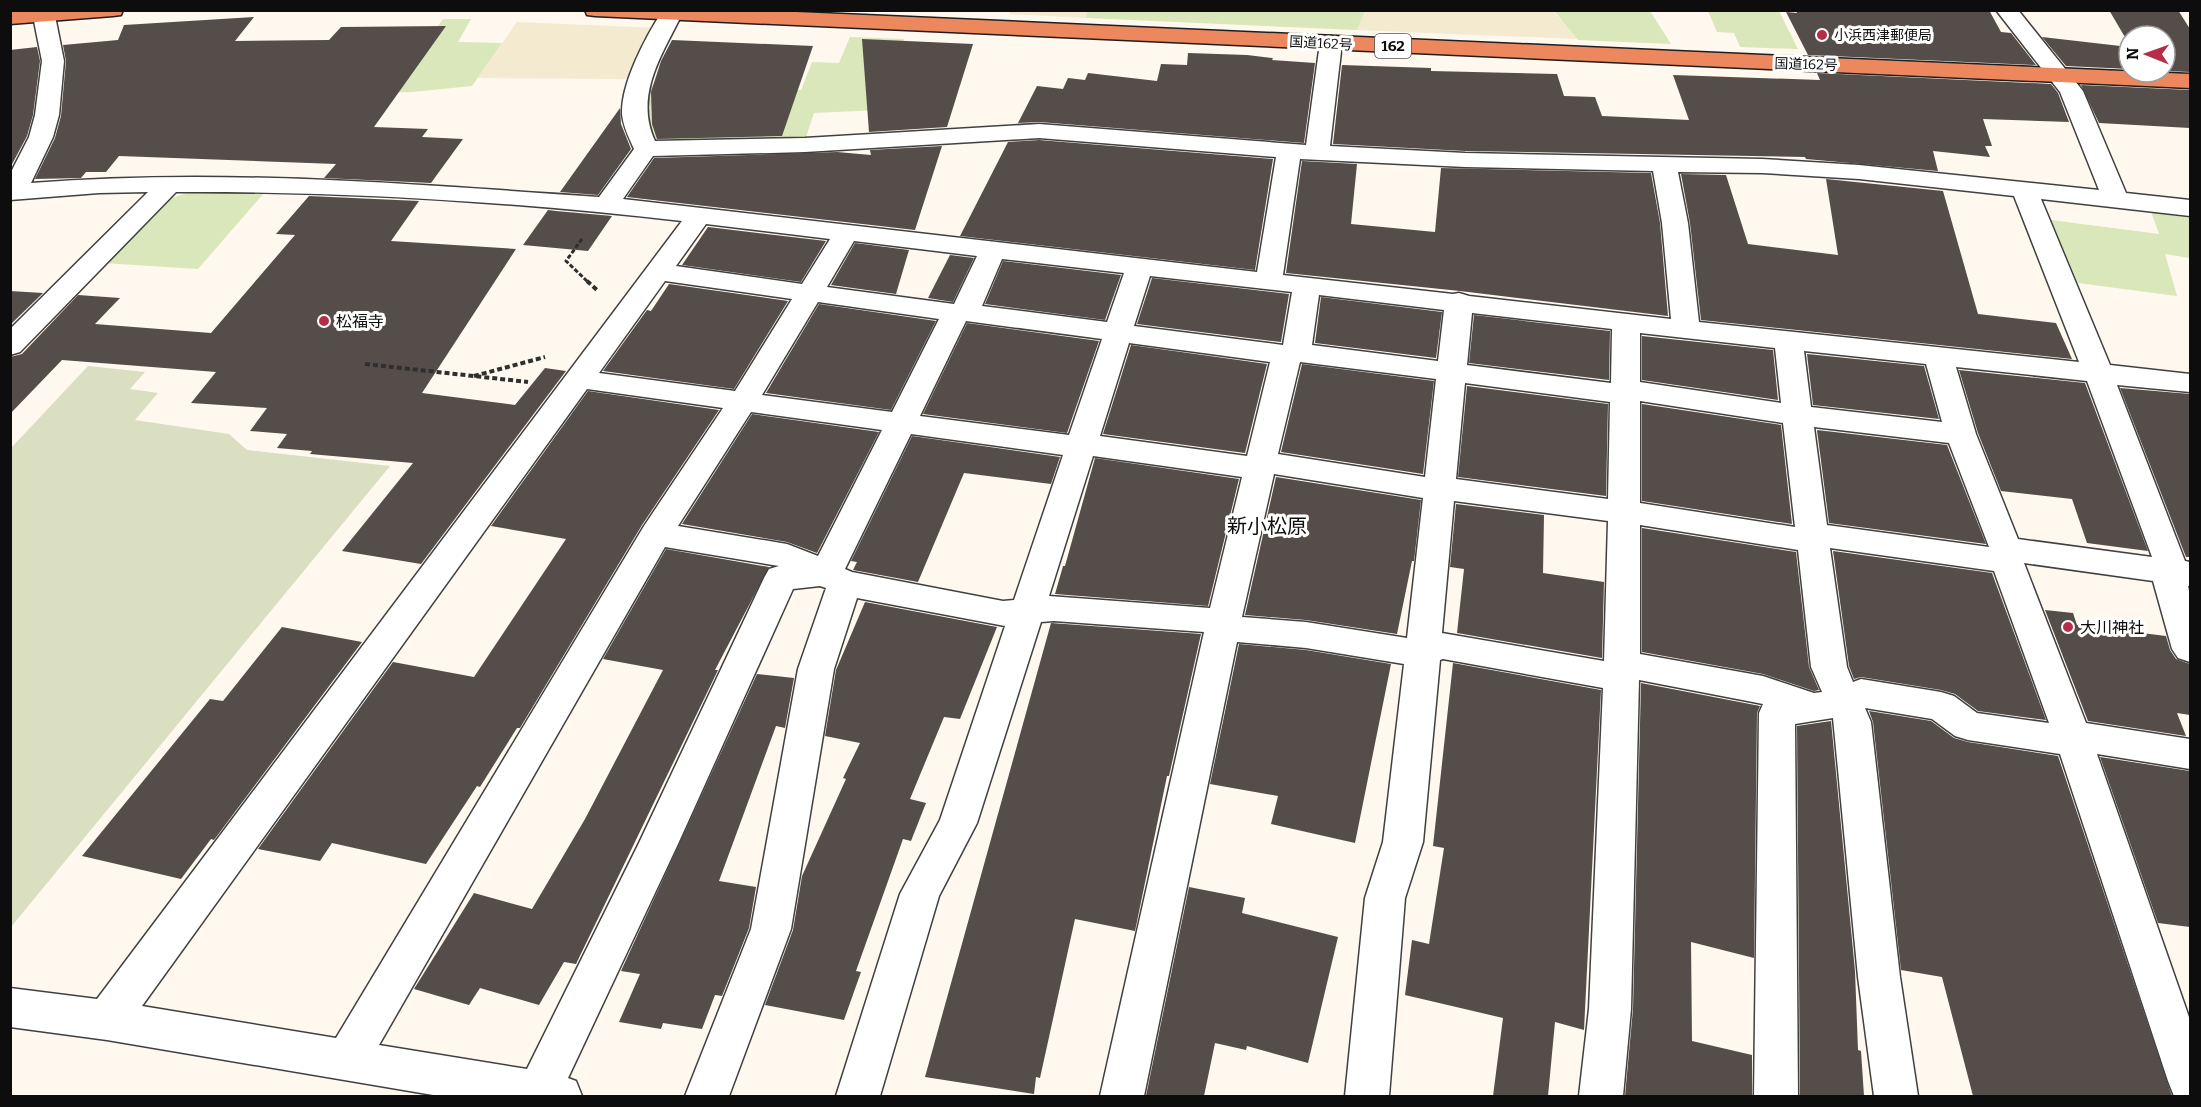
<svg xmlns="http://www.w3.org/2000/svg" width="2201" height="1107" viewBox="0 0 2201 1107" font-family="Bitter,'Noto Sans JP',serif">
	<rect width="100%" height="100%" fill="#fef8ee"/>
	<!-- farmland -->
	<g fill="#f3ead0">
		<polygon points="1010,11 1087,11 1086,18 1009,14"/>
		<polygon points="1553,11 1577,39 1357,30 1365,11"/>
		<polygon points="517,22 657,28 634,79 478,78"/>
	</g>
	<!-- green -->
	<g fill="#d9e7ba">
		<polygon points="1087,10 1365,10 1365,11 1357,30 1086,18"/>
		<polygon points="1554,11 1650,11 1671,44 1578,40"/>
		<polygon points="1708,11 1779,11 1798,49 1740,47 1734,33 1717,32"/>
		<polygon points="443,19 471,19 458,42 502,43 472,86 412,92 320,94 410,64"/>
		<polygon points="850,37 904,39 891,73 944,107 814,113 805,140 651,144 643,126 647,84 801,90 812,62 839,63"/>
		<polygon points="187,193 264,193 198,269 103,263 169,199"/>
		<polygon points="2151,212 2190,218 2190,258 2165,254 2177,296 2078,283 2051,220 2159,234"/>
	</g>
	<!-- cemetery -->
	<polygon fill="#dadfc1" points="88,366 145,372 130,389 158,393 135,420 229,434 247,450 390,466 11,927 11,448"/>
	<!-- building -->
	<g fill="#554d4a">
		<polygon points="1796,10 1989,10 2001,32 2011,33 2036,65 1808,55 1786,12 1797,13"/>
		<polygon points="2109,10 2178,10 2190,29 2190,72 2165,71 2165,36 2129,36 2129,44"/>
		<polygon points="254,17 235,41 329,40 341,27 446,26 374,127 428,129 422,137 463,139 431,183 324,178 336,164 119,156 106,172 86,172 81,178 35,179 55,138 61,116 66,61 63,45 118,40 124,25"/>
		<polygon points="2042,37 2129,47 2129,69 2066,66"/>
		<polygon points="862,39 973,44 947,127 869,132"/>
		<polygon points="672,40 813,46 782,136 657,139 652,124 651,92 661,61"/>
		<polygon points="37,47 40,61 33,115 27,136 10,168 10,50"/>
		<polygon points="1188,53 1247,55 1273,58 1272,60 1315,63 1304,143 1039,122 1018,123 1037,86 1063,89 1068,78 1085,80 1088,73 1157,81 1161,64 1187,65"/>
		<polygon points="1342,65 1431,68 1431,71 1557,74 1564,96 1595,97 1602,116 1689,120 1673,75 1820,80 1817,73 2051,84 2058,93 2069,122 1983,119 1992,146 1985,146 1990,157 1933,151 1938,171 1806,159 1805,157 1465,151 1333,144"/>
		<polygon points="2081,85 2190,90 2190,128 2099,123"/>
		<polygon points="620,108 621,124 631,149 598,195 560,192"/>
		<polygon points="1039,140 1273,159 1255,270 960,236 1008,142"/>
		<polygon points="942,146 915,230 627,197 654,158 837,152 871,155 870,150"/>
		<polygon points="1302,161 1357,164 1351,224 1435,232 1441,168 1651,173 1660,223 1668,316 1460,291 1286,273"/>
		<polygon points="1681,174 1726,175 1748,244 1838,255 1826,179 1943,191 1978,314 2056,323 2072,359 1701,320 1690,223"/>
		<polygon points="309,196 419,201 391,241 516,249 422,393 515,405 545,368 566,371 421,564 342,551 413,463 310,454 312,451 277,448 287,434 250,431 267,408 191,403 216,372 62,360 10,414 10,357 22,354 78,295 120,298 95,324 211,333 295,235 276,234"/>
		<polygon points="548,210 556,211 612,216 588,251 523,245"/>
		<polygon points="708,227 826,241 801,282 682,265"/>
		<polygon points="855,243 909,250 896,294 831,285"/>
		<polygon points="950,255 974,258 953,302 928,298"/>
		<polygon points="1003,261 1121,275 1105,320 985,304"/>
		<polygon points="1152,278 1289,294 1281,342 1137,324"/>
		<polygon points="669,284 788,301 734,389 603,371 647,310 651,311"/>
		<polygon points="10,291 43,293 10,325"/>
		<polygon points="1321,297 1442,312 1436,358 1315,343"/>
		<polygon points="819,304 936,321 891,410 766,393"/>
		<polygon points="1474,315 1610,331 1609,380 1469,363"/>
		<polygon points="967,323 1099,341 1067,433 923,414"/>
		<polygon points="1642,336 1773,350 1778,400 1642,380"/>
		<polygon points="1131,345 1267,364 1245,453 1103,434"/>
		<polygon points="1807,354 1924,366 1939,419 1813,405"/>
		<polygon points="1302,364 1434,381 1423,474 1281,452"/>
		<polygon points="1959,370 2085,383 2148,551 2087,543 2072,499 2001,491 1978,433"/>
		<polygon points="1467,386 1608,404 1606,496 1458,477"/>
		<polygon points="2120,388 2190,394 2190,557 2186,557"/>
		<polygon points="588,391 719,410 642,525 520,728 517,728 480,787 477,786 426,864 332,843 320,861 258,849 393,662 474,677 566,539 491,526"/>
		<polygon points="1642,404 1781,425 1792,524 1642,501"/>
		<polygon points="752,414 879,432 817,553 787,542 682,524"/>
		<polygon points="1817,430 1947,445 1986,544 1829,523"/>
		<polygon points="912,436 1060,457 1051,484 964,473 918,582 853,570 857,562 851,561"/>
		<polygon points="1095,458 1239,479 1208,606 1055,594 1063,566 1065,566"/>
		<polygon points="1276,477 1421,500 1414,561 1412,561 1397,634 1306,620 1245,615"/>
		<polygon points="1456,504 1544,515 1543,573 1604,582 1602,658 1457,633 1464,569 1450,567"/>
		<polygon points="1642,528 1796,552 1809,667 1819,690 1814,691 1763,674 1642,652"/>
		<polygon points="666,549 769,567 715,670 718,670 576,964 564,962 539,1005 480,988 469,1005 414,989 474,893 532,909 585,819 663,670 603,659"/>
		<polygon points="1833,551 1992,573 2046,720 1978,711 1955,694 1941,690 1861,677 1854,679 1849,666"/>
		<polygon points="865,602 997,627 960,719 944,717 910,799 926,803 911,841 903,839 856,971 861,972 844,1020 765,1005 793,930 802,876 846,779 843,778 860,743 825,736 836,670"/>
		<polygon points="2045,610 2073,613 2077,625 2166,636 2170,650 2176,659 2190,664 2190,715 2177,713 2186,736 2088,721"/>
		<polygon points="1051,623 1201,634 1169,776 1167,776 1135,931 1075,919 1040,1078 1036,1077 1034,1094 925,1077"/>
		<polygon points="282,627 362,642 214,840 211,839 181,879 82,856 210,699 223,701"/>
		<polygon points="1239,644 1306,650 1391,664 1355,843 1271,824 1278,796 1210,784"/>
		<polygon points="1453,663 1601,690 1584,1030 1555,1022 1548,1096 1493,1096 1503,1018 1405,995 1412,940 1429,944 1444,848 1433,846"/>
		<polygon points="757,674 794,678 785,728 776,726 719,881 756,887 749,928 722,996 715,995 702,1029 663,1023 661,1029 619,1022 640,974 621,971"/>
		<polygon points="1641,683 1760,706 1757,713 1754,958 1691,942 1692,1041 1752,1055 1752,1096 1625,1096 1633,1009"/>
		<polygon points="1869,711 1931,721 1954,738 1968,742 2058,756 2172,1096 1973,1096 1942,977 1901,970 1873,722"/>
		<polygon points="1831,721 1855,971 1858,1050 1861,1051 1864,1096 1800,1096 1797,726"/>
		<polygon points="2100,757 2190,771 2190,927 2158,923"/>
		<polygon points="1189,887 1245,898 1242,913 1338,937 1308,1063 1247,1046 1246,1050 1215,1043 1204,1096 1146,1096"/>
	</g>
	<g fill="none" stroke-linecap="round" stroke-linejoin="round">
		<!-- minor casing -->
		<g stroke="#404040" stroke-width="3">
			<path id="minor" d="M48,10L55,16L64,61L59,115L53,137L31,183C221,168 410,184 599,197L634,149C629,138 623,126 622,114C621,83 646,36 663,10H679L682,14C662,55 634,95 655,141L805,138L1039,124L1306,145L1320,43L1323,38L1331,36L1339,38L1342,43L1330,146L1465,153L1762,159L1859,165L2099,190L2060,92L1996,10H2018L2083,91L2126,193L2190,200V216L2041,199L2110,365L2190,374V392L2117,385L2185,561L2190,562V586H2188L2190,595V662L2178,658L2172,649L2153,581L2024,563L2086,723L2190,739V769L2097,754L2190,1020V1096H2174L2168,1081L2060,754L1968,740L1955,736L1932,719L1865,708L1871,722L1900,977L1918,1096H1874L1858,977L1833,718L1795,724L1798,1096H1754L1759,713L1763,704L1639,680L1631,1009L1623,1096H1579L1589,1009L1603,688L1443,659L1440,660L1423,842L1405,898L1389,1096H1345L1365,898L1383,842L1404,664L1306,648L1237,642L1144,1096H1100L1204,632L1054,621L1041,622L977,823L939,896L880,1096H836L900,894L940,820L1005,626L857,598L834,669L791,929L729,1096H685L751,929L798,669L826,588L820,586L793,589L678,844L568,1078L576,1081L582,1096H439L107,1040L10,1027V988L97,999L682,221C515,202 344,191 176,192L20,352L10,355V329L148,192L99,193L10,200V174L29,137L35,115L42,61L33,16L36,11ZM1039,138L1276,157L1257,272L623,199L653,156L805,152ZM1300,159L1465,167L1653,171L1662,223L1671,319L1469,296L1459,293L1453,294L1283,275ZM1678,172L1762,173L1859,179L2014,196L2079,362L1699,322L1688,223ZM706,224L830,239L802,284L676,266ZM854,241L977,256L954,304L827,287ZM1002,259L1124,273L1107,322L982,306ZM1150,276L1292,292L1283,345L1134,326ZM665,281L792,299L735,391L599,373ZM1319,295L1444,310L1438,361L1312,345ZM818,302L939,319L892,412L762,395ZM1472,313L1612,329L1611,383L1467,365ZM966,321L1102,339L1069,435L920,416ZM1640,333L1775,348L1781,403L1640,382ZM1129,343L1270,362L1247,456L1100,436ZM1804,351L1926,364L1942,422L1811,407ZM1300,362L1436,379L1425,477L1278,454ZM1956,367L2087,381L2152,557L2018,539L1976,434ZM1465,383L1610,402L1608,499L1456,479ZM587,389L723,408L644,526L336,1038L142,1006ZM1640,401L1783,423L1795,527L1640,503ZM751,412L882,430L818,556L787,544L678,526ZM1814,427L1949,443L1989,547L1827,525ZM911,434L1063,455L1014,600L1003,601L852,572L845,569ZM1093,456L1242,477L1210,608L1049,596ZM1274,474L1423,498L1407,638L1306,622L1242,617ZM1454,501L1608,521L1604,661L1442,633ZM1640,525L1798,550L1811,667L1822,692L1814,693L1763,676L1640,654ZM665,547L779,566L769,569L764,578L639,843L527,1069L379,1045ZM1830,548L1994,571L2049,723L1977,713L1954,696L1941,692L1861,679L1853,682L1847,667Z"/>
		</g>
		<!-- highway casing -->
		<g stroke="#1e1e1e" stroke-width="3">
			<g id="highway">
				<polygon points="123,10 121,15 113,16 10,24 10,11"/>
				<polygon points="585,10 752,10 2190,74 2190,88 595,16 587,15"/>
			</g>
		</g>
		<!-- path-far1 -->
		<polyline stroke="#2f2f2f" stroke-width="3" stroke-dasharray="4.5 2" stroke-linecap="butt" points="582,239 566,261 589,283"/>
		<!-- path -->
		<g stroke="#2f2f2f" stroke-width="4" stroke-dasharray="5 3" stroke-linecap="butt">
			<polyline points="587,281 597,290"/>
			<polyline points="365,364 528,382"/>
			<polyline points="474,376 545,357"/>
		</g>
		<!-- minor -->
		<use href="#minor" fill="#fff" fill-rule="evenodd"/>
		<!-- highway -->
		<use href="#highway" fill="#ec875e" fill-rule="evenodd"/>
	</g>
	<!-- markers -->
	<g fill="#b62d4a" stroke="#fff" stroke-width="2">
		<circle cx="1822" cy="35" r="6"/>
		<circle cx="324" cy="321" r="6"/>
		<circle cx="2068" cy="627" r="6"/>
	</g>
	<g text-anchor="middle" stroke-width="6" stroke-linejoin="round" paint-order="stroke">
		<!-- far-poi labels -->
		<g font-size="14" fill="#0d0d0d" stroke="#fff" text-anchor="start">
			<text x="1834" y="40">小浜西津郵便局</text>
		</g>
		<!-- far-street labels -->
		<g font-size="14" fill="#0d0d0d" stroke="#fff">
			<text transform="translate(1321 43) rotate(3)" y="5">国道162号</text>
			<text transform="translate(1806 64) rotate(2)" y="5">国道162号</text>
		</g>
		<!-- shield labels -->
		<rect fill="#fff" stroke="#565656" stroke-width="1.5" x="1375" y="34" width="36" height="24" rx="4.5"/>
		<g font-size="15" font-weight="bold" fill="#0d0d0d">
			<text x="1393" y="51">162</text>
		</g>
		<!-- poi labels -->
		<g font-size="16" fill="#0d0d0d" stroke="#fff" text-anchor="start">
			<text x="336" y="327">松福寺</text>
			<text x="2080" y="633">大川神社</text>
		</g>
		<!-- quarter labels -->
		<g font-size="20" fill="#0d0d0d" stroke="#fff">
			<text x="1267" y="533">新小松原</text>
		</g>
	</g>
	<!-- border -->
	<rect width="2201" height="1107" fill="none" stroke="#0d0d0d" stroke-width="24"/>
	<!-- north arrow -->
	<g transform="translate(2147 54) rotate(271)"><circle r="28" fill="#ffffff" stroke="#9e9e9e" stroke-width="1.5"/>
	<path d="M0-4.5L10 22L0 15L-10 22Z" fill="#b62d4a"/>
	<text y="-9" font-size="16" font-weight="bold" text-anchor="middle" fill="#0d0d0d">N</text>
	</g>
</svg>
